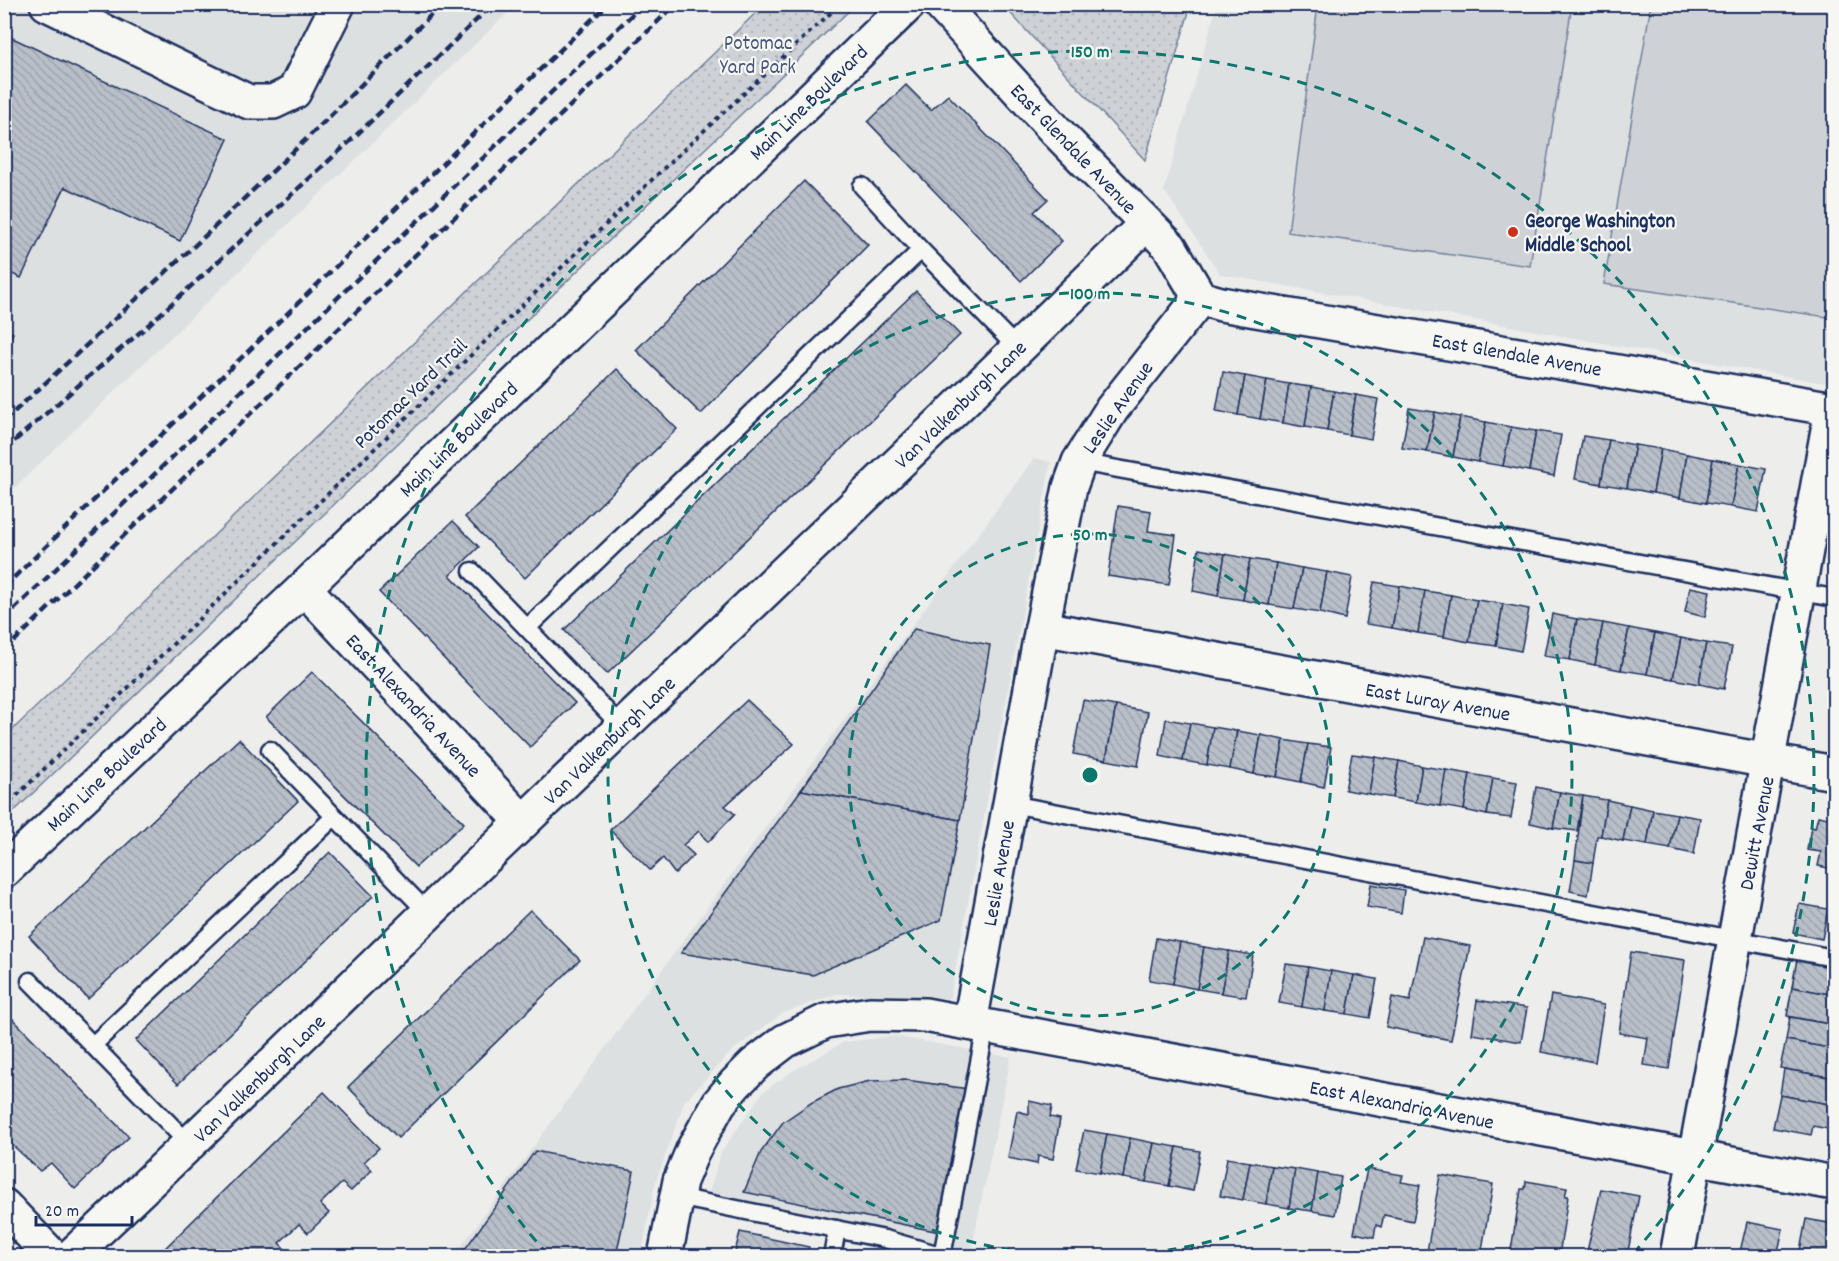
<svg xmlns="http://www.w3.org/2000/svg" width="1839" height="1261" viewBox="0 0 1839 1261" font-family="Dekko,sans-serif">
	<defs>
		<pattern id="grass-dots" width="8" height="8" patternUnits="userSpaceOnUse" patternTransform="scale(1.5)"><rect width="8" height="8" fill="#ced2d7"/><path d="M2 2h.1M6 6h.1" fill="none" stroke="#b0b5bb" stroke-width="1.8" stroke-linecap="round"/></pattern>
		<pattern id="building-back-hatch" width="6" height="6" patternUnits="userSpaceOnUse" patternTransform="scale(1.5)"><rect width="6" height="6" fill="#b9bfc8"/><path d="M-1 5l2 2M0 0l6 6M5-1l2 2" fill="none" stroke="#9ea4ae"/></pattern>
	</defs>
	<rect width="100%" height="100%" fill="#edeeec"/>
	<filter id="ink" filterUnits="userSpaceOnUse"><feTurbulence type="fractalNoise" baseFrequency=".0167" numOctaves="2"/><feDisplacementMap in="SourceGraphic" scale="12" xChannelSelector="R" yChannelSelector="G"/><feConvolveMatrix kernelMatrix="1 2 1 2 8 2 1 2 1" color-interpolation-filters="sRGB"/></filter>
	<g filter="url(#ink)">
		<!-- built -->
		<g fill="#dde0e1">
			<polygon points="5,5 516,5 5,497"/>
			<polygon points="1217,5 1834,5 1834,385 1220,274 1164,190"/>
			<polygon points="1034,458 1051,462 950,998 837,994 783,1013 732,1051 684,1102 655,1185 641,1256 448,1256 462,1245"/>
			<polygon points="894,1036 1011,1057 971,1252 709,1192 721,1152 763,1092 791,1072 844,1042"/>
		</g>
		<!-- grass -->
		<g fill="url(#grass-dots)" stroke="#74809a" stroke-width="1.5">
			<polygon points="764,5 855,5 5,820 5,737"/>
			<polygon points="1003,5 1191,5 1145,160"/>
		</g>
		<!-- pitch -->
		<g fill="#ced2d7" stroke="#74809a" stroke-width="1.5">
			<polygon points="1651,4 1834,5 1834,318 1604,284"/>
			<polygon points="1318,5 1572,5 1530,266 1288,232"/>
		</g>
		<!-- building -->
		<g fill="url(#building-back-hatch)" stroke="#1b2f5e" stroke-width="1.5">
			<polygon points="4,34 228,139 180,241 65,187 21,278 4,270"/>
			<polygon points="906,85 931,110 948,95 1048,199 1034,212 1062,241 1021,281 868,122"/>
			<polygon points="804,181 868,245 701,414 636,350"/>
			<polygon points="916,291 960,335 607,674 564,630"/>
			<polygon points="4,329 13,333 4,349"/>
			<polygon points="617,369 677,429 525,578 465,517"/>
			<polygon points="1223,372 1245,376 1238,415 1216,411"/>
			<polygon points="1245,376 1267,380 1260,419 1238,415"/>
			<polygon points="1267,380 1289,384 1283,423 1260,419"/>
			<polygon points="1289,384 1311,387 1305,427 1283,423"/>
			<polygon points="1311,387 1334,391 1327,431 1305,427"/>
			<polygon points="1334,391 1356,395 1349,435 1327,431"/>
			<polygon points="1356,395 1378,399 1371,439 1349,435"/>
			<polygon points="1409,408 1435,412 1427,452 1402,448"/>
			<polygon points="1435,412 1460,417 1453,457 1427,452"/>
			<polygon points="1460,417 1486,422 1478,462 1453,457"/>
			<polygon points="1486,422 1511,427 1503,466 1478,462"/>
			<polygon points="1511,427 1536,431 1529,471 1503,466"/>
			<polygon points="1536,431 1561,435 1554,476 1529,471"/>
			<polygon points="1583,436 1609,440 1601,484 1575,479"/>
			<polygon points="1609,440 1635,445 1627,488 1601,484"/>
			<polygon points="1635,445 1661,449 1653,493 1627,488"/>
			<polygon points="1661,449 1687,454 1680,498 1653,493"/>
			<polygon points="1687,454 1713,459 1706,503 1680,498"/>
			<polygon points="1713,459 1739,464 1731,507 1706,503"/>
			<polygon points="1739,464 1766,469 1758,512 1731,507"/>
			<polygon points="1118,506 1151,511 1148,531 1176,535 1169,585 1108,576"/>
			<polygon points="453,521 479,547 450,575 575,703 530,747 379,592"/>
			<polygon points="1199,549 1225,554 1218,596 1193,591"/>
			<polygon points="1225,554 1250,559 1243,600 1218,596"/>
			<polygon points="1250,559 1276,563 1269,605 1243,600"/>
			<polygon points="1276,563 1302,568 1294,609 1269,605"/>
			<polygon points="1302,568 1327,572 1320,613 1294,609"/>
			<polygon points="1327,572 1352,577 1345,619 1320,613"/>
			<polygon points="1374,582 1400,586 1392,628 1366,624"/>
			<polygon points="1400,586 1425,591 1418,633 1392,628"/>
			<polygon points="1690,587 1710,591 1705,617 1685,612"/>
			<polygon points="1425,591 1451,595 1444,637 1418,633"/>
			<polygon points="1451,595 1477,600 1469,642 1444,637"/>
			<polygon points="1477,600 1503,604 1496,646 1469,642"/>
			<polygon points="1503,604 1529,609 1521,651 1496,646"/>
			<polygon points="1552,614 1577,619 1570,660 1544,656"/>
			<polygon points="1577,619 1603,623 1595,665 1570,660"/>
			<polygon points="1603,623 1629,628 1621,670 1595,665"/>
			<polygon points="1629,628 1655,633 1647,674 1621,670"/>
			<polygon points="914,629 990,645 960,820 801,790"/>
			<polygon points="1655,633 1681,638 1673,679 1647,674"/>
			<polygon points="1681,638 1706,643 1699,684 1673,679"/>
			<polygon points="1706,643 1732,647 1724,689 1699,684"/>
			<polygon points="312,672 464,823 416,867 266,717"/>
			<polygon points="747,700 794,744 725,806 735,814 708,842 699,831 683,845 694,855 675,874 663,858 650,870 610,830"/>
			<polygon points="1083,700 1116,706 1106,760 1073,754"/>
			<polygon points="1116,706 1148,712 1138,766 1106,760"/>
			<polygon points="1166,719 1190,723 1183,761 1160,756"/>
			<polygon points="1190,723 1213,727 1207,765 1183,761"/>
			<polygon points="1213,727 1237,731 1230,769 1207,765"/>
			<polygon points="1237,731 1261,735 1254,774 1230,769"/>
			<polygon points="1261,735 1284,740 1277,777 1254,774"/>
			<polygon points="239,739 298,801 88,999 29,936"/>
			<polygon points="1284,740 1308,744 1301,782 1277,777"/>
			<polygon points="1308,744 1331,747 1324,787 1301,782"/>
			<polygon points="1352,754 1375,757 1369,794 1345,790"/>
			<polygon points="1375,757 1399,761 1393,798 1369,794"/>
			<polygon points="1399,761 1422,766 1416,802 1393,798"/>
			<polygon points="1422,766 1446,770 1440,806 1416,802"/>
			<polygon points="1446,770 1470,774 1464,810 1440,806"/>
			<polygon points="1470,774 1493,778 1487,815 1464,810"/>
			<polygon points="1493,778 1517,782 1511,818 1487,815"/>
			<polygon points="1536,787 1560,792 1553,828 1530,823"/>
			<polygon points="801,790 960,820 941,920 813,975 681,953"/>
			<polygon points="1560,792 1583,796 1577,831 1553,828"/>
			<polygon points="1583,796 1607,800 1601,836 1597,836 1593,863 1575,860"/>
			<polygon points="1607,800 1630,805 1623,841 1601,836"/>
			<polygon points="1630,805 1653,810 1647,845 1623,841"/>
			<polygon points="1653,810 1677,814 1670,849 1647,845"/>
			<polygon points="1677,814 1700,818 1694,854 1670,849"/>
			<polygon points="1818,816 1834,819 1834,869 1818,866 1821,852 1807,850 1811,827 1815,828"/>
			<polygon points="330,852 373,896 178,1084 136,1040"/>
			<polygon points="1575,860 1593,863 1588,895 1570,891"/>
			<polygon points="1371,884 1404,890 1401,913 1367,907"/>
			<polygon points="1799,904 1828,909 1822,939 1793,933"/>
			<polygon points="530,910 580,960 398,1138 348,1087"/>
			<polygon points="1423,937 1470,946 1451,1040 1386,1027 1392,997 1410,1001"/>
			<polygon points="1156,938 1180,942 1173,984 1149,980"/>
			<polygon points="1180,942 1204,947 1197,989 1173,984"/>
			<polygon points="1204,947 1229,951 1221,993 1197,989"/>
			<polygon points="1229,951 1253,955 1246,997 1221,993"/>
			<polygon points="1631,952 1685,960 1669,1069 1644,1065 1648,1038 1619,1033"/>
			<polygon points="1797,959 1834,966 1834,995 1792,987"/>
			<polygon points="1286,964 1308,967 1302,1007 1279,1003"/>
			<polygon points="1308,967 1331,971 1325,1011 1302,1007"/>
			<polygon points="1331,971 1354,975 1347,1014 1325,1011"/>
			<polygon points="1354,975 1377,979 1370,1018 1347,1014"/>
			<polygon points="1792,987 1834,995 1834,1025 1787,1016"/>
			<polygon points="1551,995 1604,1005 1595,1062 1541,1052"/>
			<polygon points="1477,1000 1527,1008 1521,1042 1472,1034"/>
			<polygon points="4,1010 129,1137 75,1189 51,1163 40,1171 4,1137"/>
			<polygon points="1790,1017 1834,1025 1834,1049 1786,1040"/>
			<polygon points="1786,1040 1834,1049 1834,1078 1780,1068"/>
			<polygon points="1784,1069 1834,1078 1834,1105 1780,1095"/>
			<polygon points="906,1080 968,1089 940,1232 744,1192 761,1152 783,1122 811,1103 838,1089 870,1081"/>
			<polygon points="324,1092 379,1148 364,1162 372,1170 351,1191 342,1183 320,1204 329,1213 308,1233 299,1224 279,1243 288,1252 284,1256 157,1256"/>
			<polygon points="1780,1095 1834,1105 1834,1130 1813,1126 1811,1135 1773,1128"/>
			<polygon points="1029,1101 1052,1106 1050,1117 1060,1119 1053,1159 1038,1156 1037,1164 1008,1158 1017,1111 1029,1114"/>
			<polygon points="1084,1130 1107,1134 1100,1173 1076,1169"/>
			<polygon points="1107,1134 1130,1138 1123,1178 1100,1173"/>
			<polygon points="1130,1138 1154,1143 1146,1182 1123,1178"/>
			<polygon points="1154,1143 1177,1147 1169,1186 1146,1182"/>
			<polygon points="1177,1147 1200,1151 1193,1191 1169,1186"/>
			<polygon points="535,1151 634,1171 616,1256 463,1256 463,1252"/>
			<polygon points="1227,1158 1250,1162 1243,1200 1220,1196"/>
			<polygon points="1250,1162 1272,1166 1266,1204 1243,1200"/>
			<polygon points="1272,1166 1295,1169 1289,1208 1266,1204"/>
			<polygon points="1295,1169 1318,1173 1312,1211 1289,1208"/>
			<polygon points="1367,1169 1403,1175 1401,1182 1420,1185 1413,1221 1384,1215 1381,1227 1376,1225 1374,1237 1354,1233"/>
			<polygon points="1318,1173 1341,1177 1335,1215 1312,1211"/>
			<polygon points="1440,1175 1493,1184 1481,1256 1456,1256 1427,1252"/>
			<polygon points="1526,1181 1567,1188 1565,1196 1568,1196 1559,1256 1510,1256 1521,1189 1525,1189"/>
			<polygon points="1601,1189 1639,1196 1627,1256 1586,1256"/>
			<polygon points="1806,1219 1834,1224 1834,1256 1799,1256"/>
			<polygon points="1747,1222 1783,1229 1777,1256 1739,1256"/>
			<polygon points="740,1232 809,1247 807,1256 734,1256"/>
		</g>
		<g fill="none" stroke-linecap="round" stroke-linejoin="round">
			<!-- lane casing -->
			<g stroke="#1b2f5e" stroke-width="21">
				<g id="lane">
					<polyline points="862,186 921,250 1018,349"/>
					<polyline points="1079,462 1834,598"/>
					<polyline points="472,571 622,727"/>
					<polyline points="528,627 921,250"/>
					<polyline points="270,750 428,913"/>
					<polyline points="1011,804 1834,958"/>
					<polyline points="30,981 190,1145"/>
					<polyline points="93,1045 334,817"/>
					<polyline points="677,1197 885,1239 943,1256"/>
					<polyline points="832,1256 837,1229"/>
					<polyline points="942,1256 986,1026"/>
				</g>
			</g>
			<!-- street casing -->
			<g stroke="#1b2f5e" stroke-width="38">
				<g id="street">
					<polyline points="47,4 249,102 273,102 294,92 338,4"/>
					<polyline points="940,4 1056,131 1170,247 1200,298"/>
					<polyline points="304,588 523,822"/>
					<polyline points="1042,628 1834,773"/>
					<polyline points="970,1023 1042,628 1070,487 1079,462 1112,409 1200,298 1221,304 1834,409"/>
					<polyline points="4,1206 52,1256"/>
					<path d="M71,1256C224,1113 373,965 525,820C732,622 941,425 1146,224"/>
					<polyline points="665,1256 680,1181 693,1150 719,1103 735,1084 755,1064 785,1041 826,1021 870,1014 925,1015 1834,1183"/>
					<polyline points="1677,1256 1832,408"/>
				</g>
			</g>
			<!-- secondary casing -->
			<g stroke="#1b2f5e" stroke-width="38">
				<polyline id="secondary" points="4,871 304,588 909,4"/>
			</g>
			<!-- path -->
			<polyline stroke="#1b2f5e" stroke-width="4" stroke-dasharray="4.5 4.5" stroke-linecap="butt" points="4,808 663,169 840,4"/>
			<!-- lane -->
			<use href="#lane" stroke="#f6f6f2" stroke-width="16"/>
			<!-- street -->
			<use href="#street" stroke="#f6f6f2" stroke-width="33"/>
			<!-- secondary -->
			<use href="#secondary" stroke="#f6f6f2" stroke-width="33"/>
			<!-- rail -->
			<g stroke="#1b2f5e" stroke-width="4.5" stroke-dasharray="9 4.5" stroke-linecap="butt">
				<polyline points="4,421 205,236 324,122 442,4"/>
				<polyline points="4,450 146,327 345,146 493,4"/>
				<polyline points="4,587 608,4"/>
				<polyline points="4,619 643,4"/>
				<polyline points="4,651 676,4"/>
			</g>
		</g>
	</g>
	<!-- distance rings -->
	<g fill="none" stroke="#0f766e" stroke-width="3" stroke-dasharray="10 8">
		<circle cx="1090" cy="775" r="241"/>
		<path d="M1065 1256A482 482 0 1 1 1115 1256"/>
		<path d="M548 1255A724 724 0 1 1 1632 1255"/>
	</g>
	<!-- markers -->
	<circle fill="#c8321e" stroke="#f6f6f2" stroke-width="2" cx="1513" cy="232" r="6"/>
	<g text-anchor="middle" stroke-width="4.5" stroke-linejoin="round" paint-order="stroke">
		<!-- park labels -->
		<g font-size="21" fill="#48587c" stroke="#f6f6f2">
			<text x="758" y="49">Potomac<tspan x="758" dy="24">Yard Park</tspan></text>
		</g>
		<!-- street labels -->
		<g font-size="21" fill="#1b2f5e" stroke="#f6f6f2">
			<text transform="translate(808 102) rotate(-44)" y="7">Main Line Boulevard</text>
			<text transform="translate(1074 148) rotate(46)" y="7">East Glendale Avenue</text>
			<text transform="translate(1517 354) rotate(10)" y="7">East Glendale Avenue</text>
			<text transform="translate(410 393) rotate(-44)" y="7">Potomac Yard Trail</text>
			<text transform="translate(960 404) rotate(-44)" y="7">Van Valkenburgh Lane</text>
			<text transform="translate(1117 407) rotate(-55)" y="7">Leslie Avenue</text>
			<text transform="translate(458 439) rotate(-44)" y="7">Main Line Boulevard</text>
			<text transform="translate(1438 701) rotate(10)" y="7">East Luray Avenue</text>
			<text transform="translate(414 705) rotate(47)" y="7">East Alexandria Avenue</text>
			<text transform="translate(609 740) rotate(-44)" y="7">Van Valkenburgh Lane</text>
			<text transform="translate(106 774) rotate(-43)" y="7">Main Line Boulevard</text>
			<text transform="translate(1756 833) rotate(-79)" y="7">Dewitt Avenue</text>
			<text transform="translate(998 873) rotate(-80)" y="7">Leslie Avenue</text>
			<text transform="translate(259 1078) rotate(-44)" y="7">Van Valkenburgh Lane</text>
			<text transform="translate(1402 1104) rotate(11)" y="7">East Alexandria Avenue</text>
		</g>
		<!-- poi labels -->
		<g font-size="21" font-weight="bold" fill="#1b2f5e" stroke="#f6f6f2" text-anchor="start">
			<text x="1525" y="227">George Washington<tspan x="1525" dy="24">Middle School</tspan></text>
		</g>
	</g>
	<circle cx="1090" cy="775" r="9" fill="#0f766e" stroke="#f6f6f2" stroke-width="3"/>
	<g font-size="18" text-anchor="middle" font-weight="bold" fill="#0f766e" stroke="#f6f6f2" stroke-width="4.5" stroke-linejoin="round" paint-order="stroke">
		<text x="1090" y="57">150 m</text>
		<text x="1090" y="299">100 m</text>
		<text x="1090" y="540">50 m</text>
	</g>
	<!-- margin -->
	<rect width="1839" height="1261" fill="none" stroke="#f6f6f2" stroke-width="24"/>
	<rect x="12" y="12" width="1815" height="1237" fill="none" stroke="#1b2f5e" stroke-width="2" filter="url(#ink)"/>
	<!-- scale -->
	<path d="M36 1216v9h96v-9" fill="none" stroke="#1b2f5e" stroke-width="3"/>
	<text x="45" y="1216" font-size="18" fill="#1b2f5e" stroke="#f6f6f2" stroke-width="4.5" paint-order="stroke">20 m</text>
</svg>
